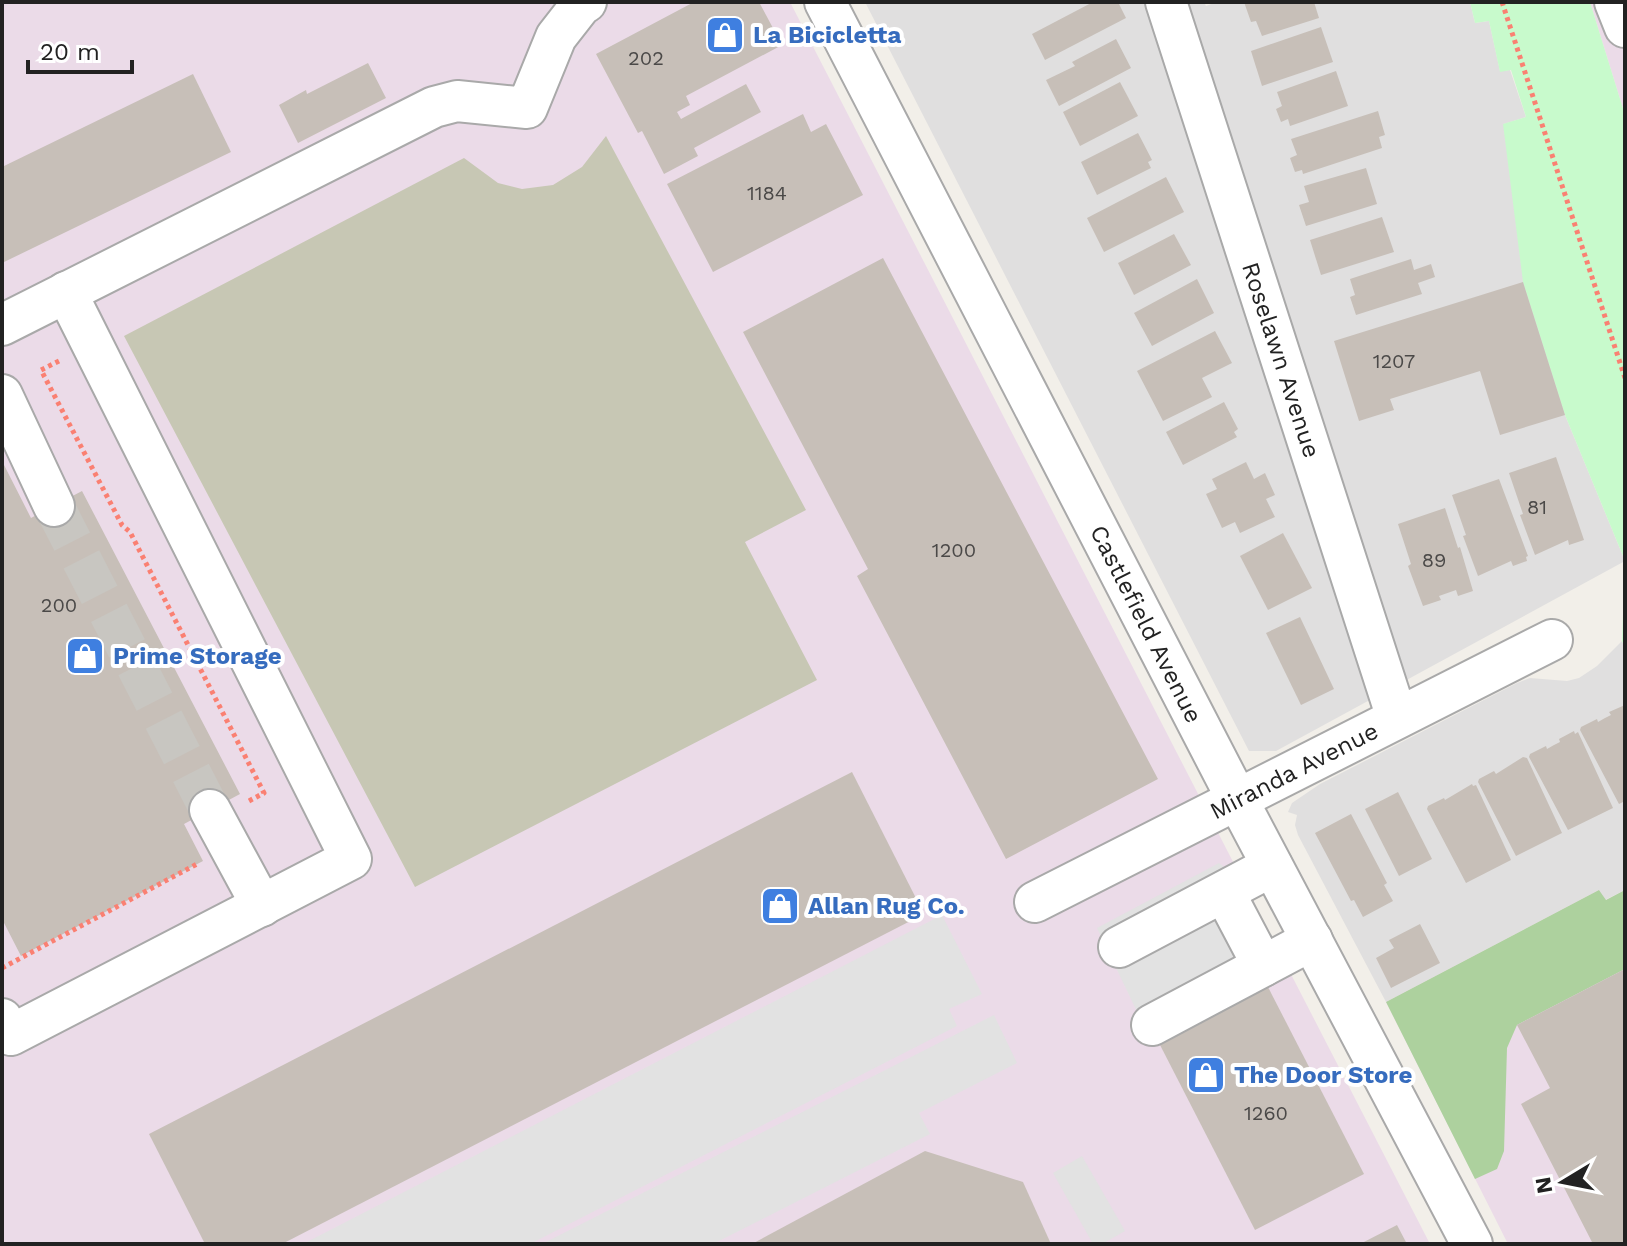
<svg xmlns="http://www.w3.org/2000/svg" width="1627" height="1246" viewBox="0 0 1627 1246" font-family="'Work Sans',sans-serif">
	<rect width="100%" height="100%" fill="#f2efe9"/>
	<!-- residential -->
	<g fill="#e0dfdf">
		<polygon points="865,2 1204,2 1206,6 1217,2 1470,2 1475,23 1489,21 1500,71 1510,70 1526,117 1504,124 1565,415 1625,561 1276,751 1249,751"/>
		<polygon points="1622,641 1625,648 1625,890 1605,900 1599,890 1386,1002 1298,835 1295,825 1297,815 1288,812 1292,803 1320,784 1517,683 1530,678 1567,681 1579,678 1597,666"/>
	</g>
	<!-- industrial -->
	<g fill="#ebdbe8">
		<polygon points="2,2 790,2 1430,1244 2,1244"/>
		<polygon points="1590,2 1625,2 1625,115"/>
		<polygon points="1599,890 1606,900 1625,890 1625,1244 1508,1244 1386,1002"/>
	</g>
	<!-- construction -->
	<polygon fill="#c7c7b4" points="606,136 806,510 745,542 817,680 415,887 124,336 464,158 498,183 522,189 553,185 582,167"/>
	<!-- forest -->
	<polygon fill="#add19e" points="1599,890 1606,900 1625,890 1625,969 1517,1025 1507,1048 1504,1151 1497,1169 1475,1179 1386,1002"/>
	<!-- park -->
	<polygon fill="#c8facc" points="1470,2 1590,2 1625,115 1625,648 1622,641 1625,561 1565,415 1523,282 1503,124 1526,117 1511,70 1500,72 1489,21 1475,23"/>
	<!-- parking -->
	<g fill="#e2e2e2">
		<polygon points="1219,863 1228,870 1283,975 1152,1043 1097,928"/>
		<polygon points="942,915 982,994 949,1009 957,1026 530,1244 303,1244"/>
		<polygon points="994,1015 1017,1063 919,1113 930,1134 713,1244 542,1244"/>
		<polygon points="1082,1156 1125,1231 1102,1244 1093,1244 1053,1173"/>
	</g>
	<!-- building -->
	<g fill="#c7bfb8">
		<polygon points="694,2 759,2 782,45 686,96 690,105 677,112 681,119 746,84 761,112 694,148 698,156 664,174 642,131 638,133 596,54"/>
		<polygon points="1093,2 1118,2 1126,18 1045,60 1032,34"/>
		<polygon points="1244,2 1314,2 1319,18 1262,36 1256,21 1251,22"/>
		<polygon points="1321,27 1333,62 1262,86 1251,51"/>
		<polygon points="1116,39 1131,68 1059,106 1046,80 1075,66 1072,62"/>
		<polygon points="368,63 386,98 298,143 279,105 306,90 307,94"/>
		<polygon points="1336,71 1348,106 1290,126 1288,119 1281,122 1276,109 1282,106 1277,92"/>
		<polygon points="193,74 231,152 2,263 2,167"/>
		<polygon points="1120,82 1138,116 1080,146 1063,112"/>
		<polygon points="1378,111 1385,135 1379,137 1382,148 1303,174 1302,170 1295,172 1290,158 1297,155 1291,139"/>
		<polygon points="803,114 811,132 826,124 863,195 713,272 667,184"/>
		<polygon points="1138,133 1152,160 1148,162 1151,168 1097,195 1081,162"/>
		<polygon points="1366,168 1377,204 1306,226 1299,205 1309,202 1304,186"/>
		<polygon points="1166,177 1184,212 1104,252 1087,218"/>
		<polygon points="1382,217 1394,252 1321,275 1310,240"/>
		<polygon points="1174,234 1191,265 1134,295 1118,263"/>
		<polygon points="883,258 1158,779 1006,859 857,576 868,569 743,332"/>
		<polygon points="1411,259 1414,270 1431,264 1435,277 1418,283 1422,294 1356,315 1350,297 1355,295 1350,279"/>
		<polygon points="1197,279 1214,313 1152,346 1134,313"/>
		<polygon points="1523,282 1565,415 1500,435 1480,371 1390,399 1394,410 1359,421 1334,341"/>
		<polygon points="1215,331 1232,363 1202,378 1212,397 1163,421 1137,371"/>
		<polygon points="1224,402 1238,429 1234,432 1237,437 1183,465 1166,432"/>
		<polygon points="1556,457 1584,540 1569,545 1568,540 1535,555 1520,515 1523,514 1509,473"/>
		<polygon points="2,461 31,518 82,491 240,794 184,824 203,861 21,956 2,919"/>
		<polygon points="1246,462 1254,479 1265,473 1275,495 1266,499 1275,517 1240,533 1235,522 1222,528 1206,494 1217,489 1212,479"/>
		<polygon points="1499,479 1528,556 1526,557 1527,561 1513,566 1511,561 1478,576 1463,536 1466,535 1452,495"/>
		<polygon points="1445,508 1458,548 1460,547 1473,591 1458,596 1456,590 1439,596 1441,600 1423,606 1408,566 1411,564 1398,524"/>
		<polygon points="1283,533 1312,588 1268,610 1240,556"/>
		<polygon points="1300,617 1334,689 1301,705 1266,633"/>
		<polygon points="1625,705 1625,801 1619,804 1580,730 1581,727 1597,719 1598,722 1605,718 1611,715 1609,712"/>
		<polygon points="1574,731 1575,734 1578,732 1613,808 1568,830 1529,757 1530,754 1546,746 1547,749 1554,745 1560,742 1559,739"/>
		<polygon points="1523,757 1527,758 1562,833 1516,856 1478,782 1479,779 1494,771 1496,774"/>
		<polygon points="852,772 924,914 282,1244 205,1244 149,1134"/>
		<polygon points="1472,784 1473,786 1476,785 1511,860 1466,883 1427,809 1428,806 1444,798 1445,800"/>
		<polygon points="1398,792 1432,859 1399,876 1365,809"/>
		<polygon points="1351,814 1387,883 1384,885 1393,901 1363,917 1354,900 1351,901 1315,833"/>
		<polygon points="1420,924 1440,963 1391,988 1376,958 1394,948 1389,940"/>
		<polygon points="1625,969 1625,1244 1593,1244 1521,1104 1550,1088 1517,1025"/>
		<polygon points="1268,987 1364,1174 1255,1230 1159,1043"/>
		<polygon points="925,1151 1023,1182 1051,1244 752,1244"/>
		<polygon points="1397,1225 1407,1244 1360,1244"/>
	</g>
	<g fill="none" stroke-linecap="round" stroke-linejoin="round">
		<!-- minor-tunnel -->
		<polyline stroke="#c8c6c1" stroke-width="40" stroke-dasharray="40 20" stroke-linecap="butt" points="54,506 210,810"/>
		<!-- minor casing -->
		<g stroke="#a9a9a9" stroke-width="44">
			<g id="minor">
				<polyline points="825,2 1237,799 1472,1244"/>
				<polyline points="1166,2 1397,718"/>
				<polyline points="1615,2 1625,27"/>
				<polyline points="2,325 434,107 457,101 527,108 556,37 581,5 586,2"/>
				<polyline points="2,395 54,506"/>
				<polyline points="210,810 262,906"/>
				<polyline points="1224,892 1263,966"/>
				<polyline points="1035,902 1552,640"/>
				<polyline points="1119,947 1272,866"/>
				<polyline points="2,1019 11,1035 351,859 66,292"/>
				<polyline points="1152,1025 1312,940"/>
			</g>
		</g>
		<!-- path -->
		<g stroke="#fa8072" stroke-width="5" stroke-dasharray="4 4" stroke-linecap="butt">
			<polyline points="1502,2 1625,378"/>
			<polyline points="59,361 41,370 122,525 130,532 264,793 247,802"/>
			<polyline points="2,968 197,864"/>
		</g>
		<!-- minor -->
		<use href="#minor" stroke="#fff" stroke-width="40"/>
	</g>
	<!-- icons -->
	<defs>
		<g id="shop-square" transform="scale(2)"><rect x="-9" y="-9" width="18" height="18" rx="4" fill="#3f7fe0" stroke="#fff"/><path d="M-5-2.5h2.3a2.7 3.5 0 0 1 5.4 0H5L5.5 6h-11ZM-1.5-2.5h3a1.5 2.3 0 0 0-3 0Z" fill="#fff"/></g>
	</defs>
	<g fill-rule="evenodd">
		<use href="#shop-square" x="725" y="35"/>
		<use href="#shop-square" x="85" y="656"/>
		<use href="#shop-square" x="780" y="906"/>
		<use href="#shop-square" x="1206" y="1075"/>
	</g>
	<g text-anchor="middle" stroke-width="8" stroke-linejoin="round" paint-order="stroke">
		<!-- number labels -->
		<g font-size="20" fill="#4b4948">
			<text x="646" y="65">202</text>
			<text x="767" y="200">1184</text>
			<text x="1394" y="368">1207</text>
			<text x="1537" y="514">81</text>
			<text x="954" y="557">1200</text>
			<text x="1434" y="567">89</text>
			<text x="59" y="612">200</text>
			<text x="1266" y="1120">1260</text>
		</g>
		<!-- shop labels -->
		<g font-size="24" font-weight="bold" fill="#366cbe" stroke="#fff" text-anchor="start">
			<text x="753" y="43">La Bicicletta</text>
			<text x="113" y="664">Prime Storage</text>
			<text x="808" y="914">Allan Rug Co.</text>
			<text x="1234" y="1083">The Door Store</text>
		</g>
		<!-- street labels -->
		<g font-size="24" fill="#222" stroke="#fff">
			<text transform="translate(1281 360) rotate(72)" y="8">Roselawn Avenue</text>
			<text transform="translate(1146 624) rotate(63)" y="8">Castlefield Avenue</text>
			<text transform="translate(1294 771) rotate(-27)" y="8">Miranda Avenue</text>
		</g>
	</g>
	<!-- border -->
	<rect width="1627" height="1246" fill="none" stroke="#222222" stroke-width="8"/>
	<!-- north arrow -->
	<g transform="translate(1563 1182) rotate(260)" stroke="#ffffff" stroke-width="6" paint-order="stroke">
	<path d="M0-6L14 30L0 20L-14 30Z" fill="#222222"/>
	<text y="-12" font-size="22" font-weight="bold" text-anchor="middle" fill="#222222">N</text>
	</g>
	<!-- scale -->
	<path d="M28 60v12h104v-12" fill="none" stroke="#222222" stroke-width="4"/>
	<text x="40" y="60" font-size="24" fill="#222222" stroke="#ffffff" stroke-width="6" paint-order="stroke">20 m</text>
</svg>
